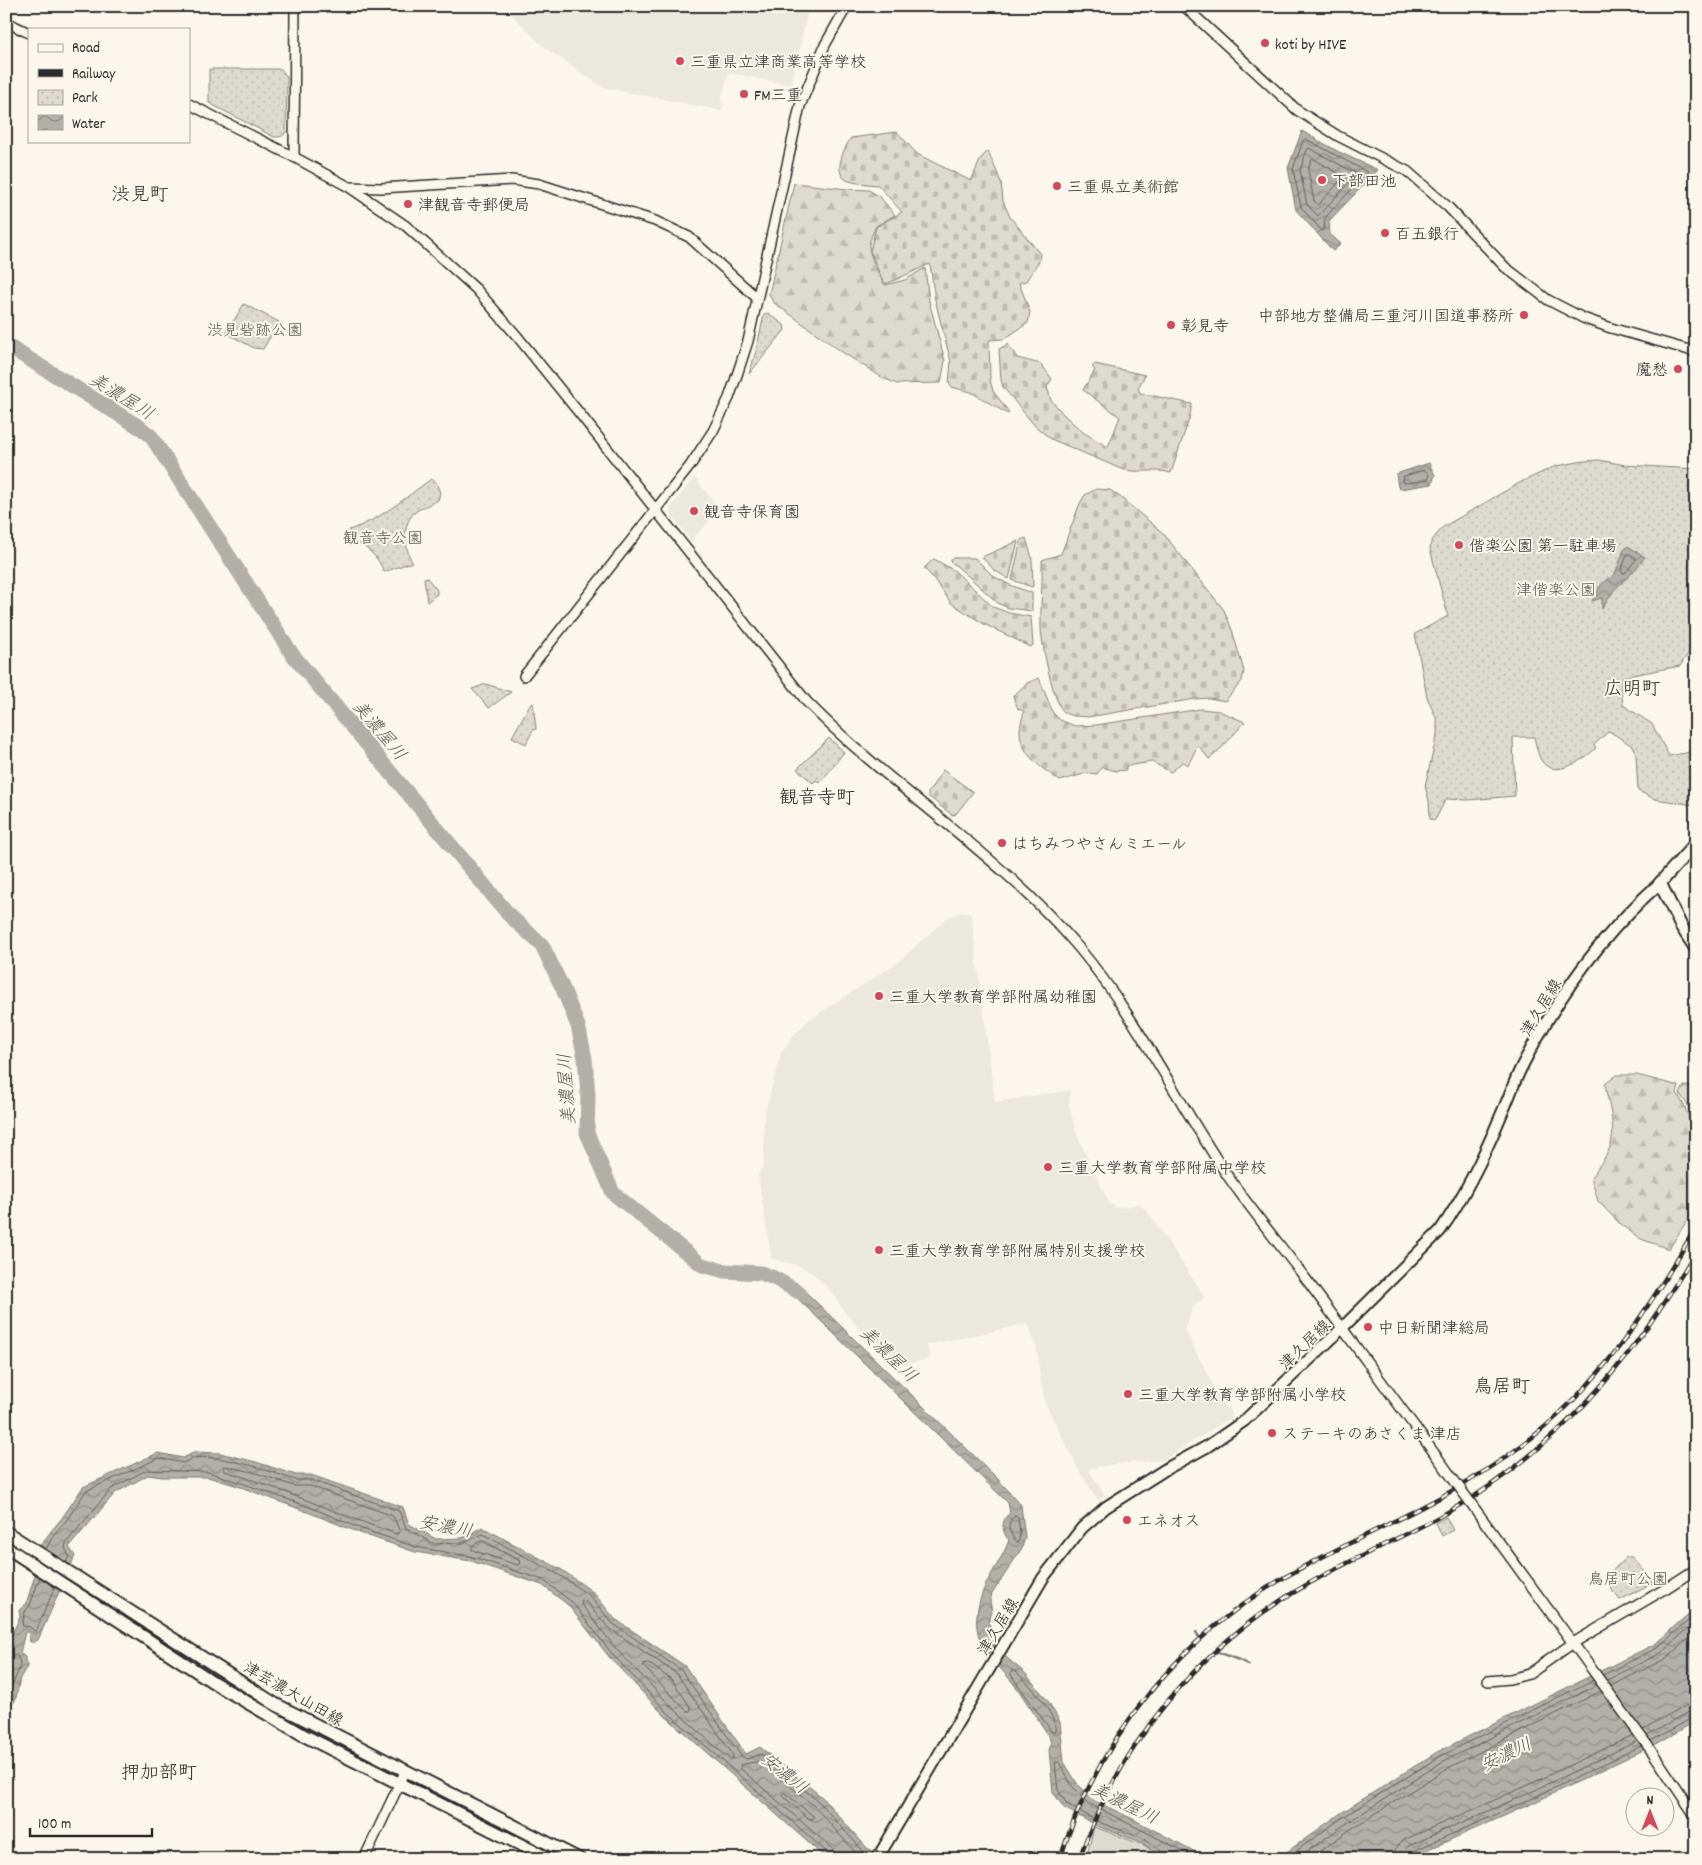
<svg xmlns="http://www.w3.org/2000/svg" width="1702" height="1865" viewBox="0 0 1702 1865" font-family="Dekko,'Klee One',sans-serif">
	<defs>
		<pattern id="forest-firs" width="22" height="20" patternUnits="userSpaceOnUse" patternTransform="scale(1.25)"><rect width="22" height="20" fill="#dddad0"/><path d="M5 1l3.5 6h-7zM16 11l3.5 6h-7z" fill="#bebbb3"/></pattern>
		<pattern id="cemetery-stones" width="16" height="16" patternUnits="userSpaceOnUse" patternTransform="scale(1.25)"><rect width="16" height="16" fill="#dddad0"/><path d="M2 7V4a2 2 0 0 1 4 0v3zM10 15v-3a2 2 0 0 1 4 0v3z" fill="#bebbb3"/></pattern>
		<pattern id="park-dots" width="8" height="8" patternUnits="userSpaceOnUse" patternTransform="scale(1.25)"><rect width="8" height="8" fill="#dddad0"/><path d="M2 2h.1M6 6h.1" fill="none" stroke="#bebbb3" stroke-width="1.8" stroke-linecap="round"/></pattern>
		<pattern id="water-waves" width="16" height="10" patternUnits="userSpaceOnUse" patternTransform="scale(1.25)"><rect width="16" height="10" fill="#b1afa7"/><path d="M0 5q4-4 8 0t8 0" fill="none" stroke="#908f88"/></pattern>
	</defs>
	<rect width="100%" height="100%" fill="#fbf7ec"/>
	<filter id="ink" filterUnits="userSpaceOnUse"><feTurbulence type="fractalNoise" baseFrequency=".02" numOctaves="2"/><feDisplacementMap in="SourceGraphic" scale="10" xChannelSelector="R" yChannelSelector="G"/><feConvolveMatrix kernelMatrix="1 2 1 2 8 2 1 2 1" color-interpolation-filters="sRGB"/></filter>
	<g filter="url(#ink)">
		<!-- built -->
		<g fill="#ebe8de">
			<polygon points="503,6 809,6 791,85 729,73 721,98 723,111 602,87 545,48"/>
			<polygon points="693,479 696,479 720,510 691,541 670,513 670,508"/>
			<polygon points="962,912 971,914 995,1102 1070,1090 1069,1106 1078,1138 1109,1203 1117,1208 1139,1204 1148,1212 1205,1297 1193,1307 1185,1330 1213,1385 1231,1413 1230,1418 1163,1460 1122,1463 1088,1469 1105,1495 1098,1501 1078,1469 1046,1405 1041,1385 1037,1350 1028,1324 927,1345 930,1359 900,1365 861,1331 846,1314 834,1295 819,1279 804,1268 771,1258 758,1174 764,1165 764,1115 782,1051 793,1036 809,1020 897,963 947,918"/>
		</g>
		<!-- grass -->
		<polygon fill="#dddad0" stroke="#84827e" points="1094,1827 1146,1846 1158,1859 1086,1859"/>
		<!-- forest -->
		<g fill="url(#forest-firs)" stroke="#84827e">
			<path d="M794,183L847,189L869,190L880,197L895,215L876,226C873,232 870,239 869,245C868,253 880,278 885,285L905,280L925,268L929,301L945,361L941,383L897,384L883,378L842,352L773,302L769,294Z"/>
			<path d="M1617,1075H1637L1679,1086L1677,1093L1685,1107L1696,1137V1206L1669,1249L1641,1239L1621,1225L1598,1201L1591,1178C1597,1168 1606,1158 1610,1147C1617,1126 1608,1105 1605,1084Z"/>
		</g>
		<!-- cemetery -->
		<g fill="url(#cemetery-stones)" stroke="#84827e">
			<path d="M897,132L917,154L971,181L981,158L988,151L1001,182L1003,201L1010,217L1040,254L1039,261L1026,281L1019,283L1030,312L1028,323L1004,339L989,340L990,380L993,391L1009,412L1008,414L971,392L951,387L949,383L951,362L935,300L930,264L886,284L881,277L870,251L876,227L902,212L878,185C869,184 858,184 849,181C831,175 844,148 851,138Z"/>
			<path d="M1008,344L1017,358L1041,364L1052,379L1047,387L1051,400L1064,415L1084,433L1108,447L1120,417L1083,390L1095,370L1092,367L1095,364L1145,375L1138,388L1140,393L1192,404L1189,419L1171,473C1155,468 1137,474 1121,469L1051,439L1035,426L1003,387L1001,380L999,349Z"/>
			<path d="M1096,489L1110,490L1120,497L1163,533L1224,610L1232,630L1244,671L1242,681L1225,701L1209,698L1195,699L1088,717C1081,716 1072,717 1065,713C1053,704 1042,645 1041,629C1040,606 1043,583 1042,560L1061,554L1080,503L1085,495Z"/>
			<polygon points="1026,538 1032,558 1033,586 1032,587 1012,580 1021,540"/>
			<polygon points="1018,541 1009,579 994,570 982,557"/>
			<polygon points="975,558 993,576 1010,585 1032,593 1032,611 1009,608 999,604 959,568 950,561 952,558"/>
			<polygon points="934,559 955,571 993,607 1009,613 1031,617 1033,645 1031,647 984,624 951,603 934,579 924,568"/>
			<path d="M1039,678L1053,713L1060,720L1075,726L1096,725L1201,709L1219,711L1245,722C1233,734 1223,749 1209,759L1198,745L1188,765L1182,762L1171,772L1152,762L1126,766V770L1116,771L1102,767L1097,774L1087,773L1060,781C1042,768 1020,755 1020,730C1020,724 1023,717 1024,711L1018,709L1013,696L1027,683Z"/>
			<polygon points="943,770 973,792 956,814 952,815 928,796 928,793"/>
			<polygon points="1684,1086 1696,1087 1696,1127 1687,1104 1680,1094"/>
		</g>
		<!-- park -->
		<g fill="url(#park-dots)" stroke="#84827e">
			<path d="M209,69H281L287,77L286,131C284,137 280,137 274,137L209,103Z"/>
			<polygon points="244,304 279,322 263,349 254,348 226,333"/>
			<polygon points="768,313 784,325 785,330 749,374 756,351 764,315"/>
			<path d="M1599,460L1625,465L1696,469V637L1688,654L1680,666L1622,677L1621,688L1623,705L1652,724L1669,756L1696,751V796L1694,805L1655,799L1638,791L1636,756L1634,747L1609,731L1594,745L1596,748C1585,759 1553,781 1541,760C1537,754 1536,744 1534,737H1513L1515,796L1468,800L1446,799L1435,820L1430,819L1429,801L1425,786L1437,735V720L1427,697L1415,634L1448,616L1430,549L1431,542L1434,538L1443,527L1521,482L1556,466L1584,461Z"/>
			<path d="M431,479L436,482L440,493L438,500C431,504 420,508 414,513C401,526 405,548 412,562L384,572C379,558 366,544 351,542L349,530C380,520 405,498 431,479Z"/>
			<polygon points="424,578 427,578 437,590 437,594 427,602"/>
			<polygon points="486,684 511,692 489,708 472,689"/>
			<polygon points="533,703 536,729 533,730 526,744 512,737 529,706"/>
			<polygon points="829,738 844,752 820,783 816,780 813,783 797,769"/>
			<polygon points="1446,1517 1453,1530 1442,1536 1435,1523"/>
			<polygon points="1626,1557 1632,1557 1654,1582 1620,1600 1611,1589 1606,1577"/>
		</g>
		<!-- water -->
		<g fill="url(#water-waves)" stroke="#7b7a75">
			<polygon points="1302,131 1339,152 1378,170 1329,221 1330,234 1341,244 1333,251 1296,210 1288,168"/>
			<polygon points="1429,463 1435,475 1432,484 1400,489 1398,487 1396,474"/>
			<polygon points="1628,546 1645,557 1633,572 1614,590 1602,609 1602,598 1592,601 1601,585 1615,574 1624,550"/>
			<path d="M785,1277L797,1284L812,1298L997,1478L1021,1505L1025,1537L1022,1548L992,1594L990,1601L992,1611L989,1623L994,1642L1007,1658L1025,1673L1048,1701L1060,1722L1064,1762L1077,1783L1093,1800L1133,1819L1209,1859H1164L1141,1842L1099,1827L1064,1808L1053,1792L1049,1750L1051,1744L1049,1736C1038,1720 1028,1704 1017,1688C990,1653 964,1641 983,1591C990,1573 1003,1558 1009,1540C1001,1532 1001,1519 1010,1513L1008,1503L792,1293L780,1286Z"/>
			<polygon points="195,1452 220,1453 256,1462 296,1475 311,1475 403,1507 409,1524 436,1539 462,1538 482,1527 562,1570 593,1592 615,1619 685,1666 746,1754 760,1747 822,1797 867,1848 890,1859 827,1859 820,1853 663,1714 610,1658 568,1605 542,1585 471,1561 415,1552 360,1533 310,1513 238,1486 208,1477 162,1477 148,1475 115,1493 69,1547 75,1556 38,1640 34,1642 30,1642 28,1632 25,1632 20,1653 25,1657 25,1661 28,1665 20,1678 16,1698 13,1704 12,1691 9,1690 6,1695 6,1659 11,1645 13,1632 20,1617 19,1610 26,1604 36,1572 41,1545 51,1531 62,1518 83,1487 158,1453 183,1458"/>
			<polygon points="1687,1615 1696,1616 1696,1721 1658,1743 1531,1804 1407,1859 1277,1859 1341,1813 1437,1752 1655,1644"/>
		</g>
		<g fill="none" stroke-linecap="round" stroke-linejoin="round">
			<!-- shore -->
			<g stroke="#61605d" stroke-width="1">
				<polygon points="1306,139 1367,172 1325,218 1324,229 1322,231 1301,207 1293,169 1303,141"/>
				<polygon points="1309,148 1357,174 1318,216 1307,205 1300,170 1307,150"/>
				<polygon points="1314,159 1344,177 1318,205 1314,201 1308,170 1311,161"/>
				<polygon points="1425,470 1429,475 1427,480 1405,483 1402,482 1403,477"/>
				<polygon points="1630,554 1635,557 1636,560 1625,573 1623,573 1621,571 1627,555"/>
				<path d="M225,1466L253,1472L294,1486H310L393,1516L400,1532L397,1534C339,1515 284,1489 225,1471L224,1469Z"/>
				<path d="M1015,1516L1018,1518L1020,1532L1019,1541L1017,1542C1010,1535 1004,1523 1015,1516Z"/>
				<polygon points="482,1541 519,1560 520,1564 517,1565 472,1550 472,1546"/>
				<polyline points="46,1549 54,1534 66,1521 86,1491 159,1458 183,1463 196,1457 219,1458 254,1466 295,1480 311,1480 399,1511 406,1528 434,1544 463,1543 483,1534 559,1575 590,1596 612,1623 681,1670 742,1757 747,1759 761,1754 818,1801 863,1851 872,1856"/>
				<polyline points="66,1563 69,1556 65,1548 66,1543 111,1489 146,1470 208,1472 239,1482 312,1508 362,1529 416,1547 473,1557 543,1580 572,1602 613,1655 666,1711 828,1853 830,1859"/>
				<polyline points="40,1577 30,1605 25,1612 22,1624 23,1626 30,1627 34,1631 36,1631 55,1587"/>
				<polygon points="582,1600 585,1601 609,1628 677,1674 733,1755 733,1759 729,1759 671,1706 618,1651 581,1604"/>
				<path d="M6,1658L16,1655C25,1665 16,1673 13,1684L6,1686"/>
				<polygon points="648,1663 672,1680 691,1708 690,1711 687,1711 644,1667 644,1664"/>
				<path d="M1012,1671H1015C1027,1681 1059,1716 1055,1732H1052L1011,1675Z"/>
				<polyline points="1603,1675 1657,1648 1688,1621 1696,1621"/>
				<polyline points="1607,1680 1661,1653 1690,1627 1696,1627"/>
				<polyline points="1611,1686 1665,1659 1693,1635 1696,1634"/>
				<polyline points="1643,1730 1685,1706 1696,1703"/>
				<polyline points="1647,1736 1689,1712 1696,1711"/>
				<polyline points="1651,1741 1692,1718 1696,1717"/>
				<polygon points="785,1793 813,1816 813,1819 809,1819 784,1797 783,1794"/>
				<polyline points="836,1859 833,1849 741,1769 740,1765 760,1761 814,1806 858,1855 863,1859"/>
				<polyline points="1166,1859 1164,1853 1143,1838 1101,1823 1067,1804 1058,1790 1055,1762 1059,1762 1072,1786 1090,1804 1199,1859"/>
				<polyline points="1285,1859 1343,1817 1439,1757 1593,1680"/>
				<polyline points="1296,1859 1347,1823 1442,1762 1597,1685"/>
				<polyline points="1309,1859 1351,1829 1446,1769 1601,1691"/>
				<polyline points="1393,1859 1396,1847 1404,1840 1524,1787 1633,1735"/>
				<polyline points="1401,1859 1403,1851 1408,1846 1527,1794 1637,1741"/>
				<polyline points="1407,1859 1411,1852 1529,1800 1641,1746"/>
			</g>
			<!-- stream -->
			<g stroke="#7b7a75" stroke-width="2.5">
				<polyline points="1196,1632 1199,1637"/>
				<polyline points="1217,1652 1239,1660 1249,1665"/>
			</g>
			<!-- river -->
			<polyline stroke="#b1afa7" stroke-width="15" points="6,345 141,428 151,436 292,654 484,885 510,916 542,945 563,989 578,1026 585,1058 588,1095 587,1133 613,1193 702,1265 725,1271 761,1273 774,1278 799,1292"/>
			<!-- tertiary casing -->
			<g stroke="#2b2b2b" stroke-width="12">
				<g id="tertiary">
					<polyline points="1184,6 1297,110 1338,136 1407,171 1448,207 1505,267 1548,300 1583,318 1611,328 1696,352"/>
					<polyline points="6,22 29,33"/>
					<path d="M189,104L294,157L349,187L406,226L476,289L517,336L580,414L807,702C893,790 1000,854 1079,948C1136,1016 1177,1101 1227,1175C1252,1211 1280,1245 1306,1279C1352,1341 1397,1403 1443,1465"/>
					<polyline points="294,157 295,6"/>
					<polyline points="350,187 381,188 512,180 539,184 655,221 689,237 757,298"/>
					<polyline points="524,676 690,466 713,431 729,398 738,372 748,341 800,106 825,45 847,6"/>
					<polyline points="1548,1609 1653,1753 1696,1817"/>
					<polyline points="1488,1681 1510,1679 1529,1674 1573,1643 1665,1589 1696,1569"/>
					<polyline points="364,1859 405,1772"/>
					<polyline points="1695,1859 1696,1858"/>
				</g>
			</g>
			<!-- secondary casing -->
			<g stroke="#2b2b2b" stroke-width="14">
				<path id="secondary" d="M877,1859L1043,1578L1082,1528L1106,1507L1166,1469L1208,1446L1244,1421L1328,1342L1440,1231C1466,1194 1485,1154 1502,1113C1509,1098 1514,1082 1521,1068C1556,999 1602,934 1660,883"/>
			</g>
			<!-- primary casing -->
			<g stroke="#2b2b2b" stroke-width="15">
				<g id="primary">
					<polyline points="1696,843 1660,883 1681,926 1696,949"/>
					<polyline points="6,1532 275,1704 579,1859"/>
					<polyline points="6,1547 216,1684 255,1707 305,1736 549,1859"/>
				</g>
			</g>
			<!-- tertiary -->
			<use href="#tertiary" stroke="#fbf7ec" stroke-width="9"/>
			<!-- secondary -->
			<use href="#secondary" stroke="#fbf7ec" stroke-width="10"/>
			<!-- primary -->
			<use href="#primary" stroke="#fbf7ec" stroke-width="11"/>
			<!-- rail casing -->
			<g stroke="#2b2b2b" stroke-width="4.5">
				<g id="rail">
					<path d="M1060,1859C1100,1733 1186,1629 1303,1567C1376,1528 1454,1497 1521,1446C1599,1388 1648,1310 1696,1227"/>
					<path d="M1079,1859C1121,1742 1199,1645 1308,1584C1367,1550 1432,1526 1488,1487C1580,1424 1640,1346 1696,1251"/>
				</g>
			</g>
			<!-- rail -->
			<use href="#rail" stroke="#fbf7ec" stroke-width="2.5" stroke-dasharray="8" stroke-linecap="butt"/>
			<!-- tertiary-bridge casing -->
			<g stroke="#2b2b2b" stroke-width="12" stroke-linecap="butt">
				<polyline id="tertiary-bridge" points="1443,1465 1548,1609"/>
			</g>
			<!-- tertiary-bridge -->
			<use href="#tertiary-bridge" stroke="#fbf7ec" stroke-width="9"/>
		</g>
	</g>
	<!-- markers -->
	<g fill="#d1495b" stroke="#fbf7ec" stroke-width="2">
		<circle cx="1265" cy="43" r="5"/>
		<circle cx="680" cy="61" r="5"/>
		<circle cx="744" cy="94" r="5"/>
		<circle cx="1322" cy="180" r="5"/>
		<circle cx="1057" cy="186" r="5"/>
		<circle cx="408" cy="204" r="5"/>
		<circle cx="1385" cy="233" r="5"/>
		<circle cx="1524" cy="315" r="5"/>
		<circle cx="1171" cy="325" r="5"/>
		<circle cx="1678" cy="369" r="5"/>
		<circle cx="694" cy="511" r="5"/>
		<circle cx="1459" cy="545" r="5"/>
		<circle cx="1002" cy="843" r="5"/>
		<circle cx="879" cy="996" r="5"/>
		<circle cx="1048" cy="1167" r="5"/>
		<circle cx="879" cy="1250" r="5"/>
		<circle cx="1368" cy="1327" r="5"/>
		<circle cx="1128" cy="1394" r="5"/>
		<circle cx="1272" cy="1433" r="5"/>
		<circle cx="1127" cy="1520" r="5"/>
	</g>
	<g text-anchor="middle" stroke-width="4" stroke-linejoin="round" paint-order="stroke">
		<!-- poi labels -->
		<g font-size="16" fill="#2b2b2b" stroke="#fbf7ec" text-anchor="start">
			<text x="1275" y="49">koti by HIVE</text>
			<text x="690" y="67">三重県立津商業高等学校</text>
			<text x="754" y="100">FM三重</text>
			<text x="1332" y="186">下部田池</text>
			<text x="1067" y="192">三重県立美術館</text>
			<text x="418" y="210">津観音寺郵便局</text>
			<text x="1395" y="239">百五銀行</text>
			<text x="1514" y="321" text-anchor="end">中部地方整備局三重河川国道事務所</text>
			<text x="1181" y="331">彰見寺</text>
			<text x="1668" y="375" text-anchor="end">魔愁</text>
			<text x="704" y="517">観音寺保育園</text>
			<text x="1469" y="551">偕楽公園 第一駐車場</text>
			<text x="1012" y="849">はちみつやさんミエール</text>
			<text x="889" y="1002">三重大学教育学部附属幼稚園</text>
			<text x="1058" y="1173">三重大学教育学部附属中学校</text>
			<text x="889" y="1256">三重大学教育学部附属特別支援学校</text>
			<text x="1378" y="1333">中日新聞津総局</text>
			<text x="1138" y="1400">三重大学教育学部附属小学校</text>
			<text x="1282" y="1439">ステーキのあさくま 津店</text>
			<text x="1137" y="1526">エネオス</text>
		</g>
		<!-- park labels -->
		<g font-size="16" fill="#585754" stroke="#fbf7ec">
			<text x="255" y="335">渋見砦跡公園</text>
			<text x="383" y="543">観音寺公園</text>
			<text x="1556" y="595">津偕楽公園</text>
			<text x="1628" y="1584">鳥居町公園</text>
		</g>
		<!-- street labels -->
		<g font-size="16" fill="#2b2b2b" stroke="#fbf7ec">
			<text transform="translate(1540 1007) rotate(-59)" y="6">津久居線</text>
			<text transform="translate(1304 1344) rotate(-44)" y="6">津久居線</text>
			<text transform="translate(997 1626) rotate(-59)" y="6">津久居線</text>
			<text transform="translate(294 1693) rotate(30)" y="6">津芸濃大山田線</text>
		</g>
		<!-- water labels -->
		<g font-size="18" font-style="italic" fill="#5a5956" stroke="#fbf7ec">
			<text transform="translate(122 396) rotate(32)" y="6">美濃屋川</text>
			<text transform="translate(380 730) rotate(50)" y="6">美濃屋川</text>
			<text transform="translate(566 1089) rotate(-94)" y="6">美濃屋川</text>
			<text transform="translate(889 1354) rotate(44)" y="6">美濃屋川</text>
			<text transform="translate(446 1526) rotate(11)" y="6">安濃川</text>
			<text transform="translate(1506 1754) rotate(-26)" y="6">安濃川</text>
			<text transform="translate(785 1773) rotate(39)" y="6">安濃川</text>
			<text transform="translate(1125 1803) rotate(26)" y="6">美濃屋川</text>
		</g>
		<!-- quarter labels -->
		<g font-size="19" fill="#2b2b2b" stroke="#fbf7ec">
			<text x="140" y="200">渋見町</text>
			<text x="1632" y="694">広明町</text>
			<text x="817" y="803">観音寺町</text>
			<text x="1502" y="1392">鳥居町</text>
			<text x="159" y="1778">押加部町</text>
		</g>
	</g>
	<!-- margin -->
	<rect width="1702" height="1865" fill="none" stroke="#fbf7ec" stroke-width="25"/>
	<rect x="12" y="12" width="1677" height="1840" fill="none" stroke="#2b2b2b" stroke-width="2" filter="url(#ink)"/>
	<!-- legend -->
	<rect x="28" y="28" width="162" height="115" fill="#fbf7ec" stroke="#a8a59f"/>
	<rect x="38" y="44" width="25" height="8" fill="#fbf7ec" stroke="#a8a59f"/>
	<text x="72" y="52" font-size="15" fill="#2b2b2b">Road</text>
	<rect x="38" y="69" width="25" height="8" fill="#2b2b2b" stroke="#a8a59f"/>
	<text x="72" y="78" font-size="15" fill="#2b2b2b">Railway</text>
	<rect x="38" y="90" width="25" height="15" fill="url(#park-dots)" stroke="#a8a59f"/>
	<text x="72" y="102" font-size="15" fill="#2b2b2b">Park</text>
	<rect x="38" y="115" width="25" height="15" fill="url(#water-waves)" stroke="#a8a59f"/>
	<text x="72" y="128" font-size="15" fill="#2b2b2b">Water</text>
	<!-- north arrow -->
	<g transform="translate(1650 1812)"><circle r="24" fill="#fbf7ec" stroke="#a8a59f"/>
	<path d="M0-4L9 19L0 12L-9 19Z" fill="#d1495b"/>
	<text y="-8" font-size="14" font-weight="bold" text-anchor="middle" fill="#2b2b2b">N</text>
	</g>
	<!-- scale -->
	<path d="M30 1828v8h122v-8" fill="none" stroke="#2b2b2b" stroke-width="2.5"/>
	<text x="38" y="1828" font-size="15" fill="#2b2b2b" stroke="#fbf7ec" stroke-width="4" paint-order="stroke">100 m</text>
</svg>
